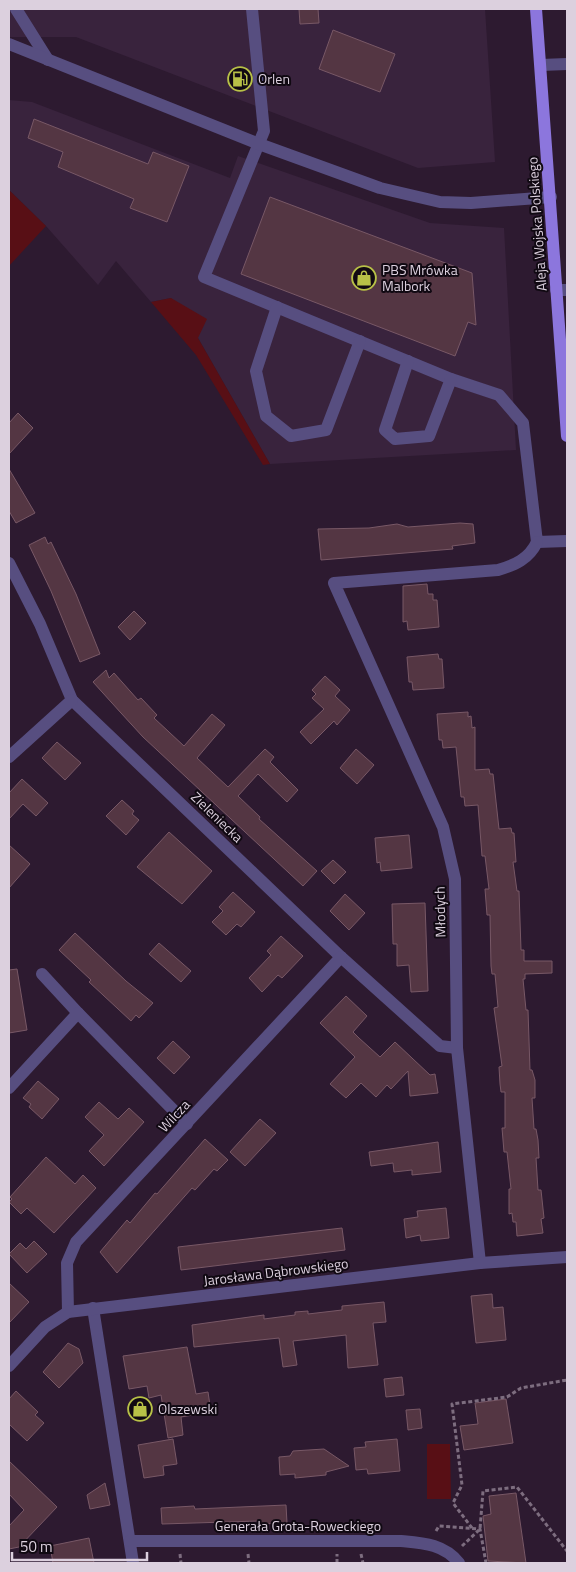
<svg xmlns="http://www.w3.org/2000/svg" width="576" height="1572" viewBox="0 0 576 1572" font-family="'Titillium Web',sans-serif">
	<rect width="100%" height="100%" fill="#2d1a30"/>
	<!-- built -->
	<g fill="#39233d">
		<polygon points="9,9 485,9 495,162 418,168 76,37 9,37"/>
		<polygon points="9,100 32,102 230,178 238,156 430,223 504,228 516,450 270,464 198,338 171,298 151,302 116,261 98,285 46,226 9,190"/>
	</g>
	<!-- green -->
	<g fill="#580f15">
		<polygon points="9,190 46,226 9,266"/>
		<polygon points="171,298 207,319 198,338 270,464 263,465 196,355 151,302"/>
		<polygon points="427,1444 450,1444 451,1499 427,1499"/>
	</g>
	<!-- building -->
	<g fill="#543643" stroke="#785866">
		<polygon points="299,9 318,9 319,23 300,24"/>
		<polygon points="333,30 395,54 380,92 319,69"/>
		<polygon points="34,119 148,164 153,152 189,166 167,222 130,208 134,199 58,167 63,152 28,138"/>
		<polygon points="270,197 472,273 476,325 468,322 455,356 241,274"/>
		<polygon points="18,413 33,428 9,454 9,423"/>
		<polygon points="9,469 35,513 16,523 9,511"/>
		<polygon points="460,523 473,524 475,543 452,546 453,549 321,560 318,529 369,528 397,524 408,527"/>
		<polygon points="45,537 48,544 51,542 76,594 100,654 80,662 51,591 29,545"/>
		<polygon points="427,584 428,594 433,594 433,600 437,600 439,627 408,630 407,621 403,622 403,586"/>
		<polygon points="134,611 146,623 130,640 118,627"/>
		<polygon points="438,654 439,659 442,659 444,688 413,690 412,682 409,682 407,657"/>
		<polygon points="106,670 109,678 114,673 138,700 141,698 157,715 154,718 184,746 212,714 225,725 197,758 228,787 265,749 274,757 270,762 298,790 287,802 258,774 238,796 260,817 259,819 317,871 303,886 143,737 121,713 93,682"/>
		<polygon points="325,676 340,690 335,696 350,710 337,725 334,721 311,744 300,732 324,709 312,698 316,694 312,690"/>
		<polygon points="468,712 468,717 471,716 472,728 475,727 475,770 489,769 490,774 493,774 499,829 511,828 512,833 514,833 516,862 513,862 517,891 519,891 521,950 524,950 524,961 552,961 552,973 525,974 525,979 523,979 526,1010 528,1010 530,1070 532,1070 535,1080 535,1098 532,1098 534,1129 536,1129 538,1140 539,1158 536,1158 538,1190 541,1190 544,1218 541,1219 543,1233 517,1236 516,1222 513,1222 512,1213 509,1214 509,1189 511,1189 507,1152 504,1152 502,1128 505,1128 505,1092 501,1092 500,1084 499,1067 502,1066 494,1008 498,1007 495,974 492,974 491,966 490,915 487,915 485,889 489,889 485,856 482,856 478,805 465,806 464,797 461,797 456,747 443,748 442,740 439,740 437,714"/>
		<polygon points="57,742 81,763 65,780 42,758"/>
		<polygon points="356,749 374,765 357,784 340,768"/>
		<polygon points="22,779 48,803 36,816 23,804 9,819 9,793"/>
		<polygon points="122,800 134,811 132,814 139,820 126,835 106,816"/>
		<polygon points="169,832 212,871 182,904 137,867"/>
		<polygon points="409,835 412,868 381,871 380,862 377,863 375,838"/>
		<polygon points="9,845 30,864 9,888"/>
		<polygon points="333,860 346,872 334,884 321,871"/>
		<polygon points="233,892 255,912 241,927 237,924 226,935 212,922 223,911 219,907"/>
		<polygon points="345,894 365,913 349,930 330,911"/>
		<polygon points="425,903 428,991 411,992 409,965 397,966 397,944 393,944 392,904"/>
		<polygon points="75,933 126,981 153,1003 139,1018 136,1015 131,1021 89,982 91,980 59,950"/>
		<polygon points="281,936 303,956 282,978 278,975 262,992 249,978 271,955 267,951"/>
		<polygon points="159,943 191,971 181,982 149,954"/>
		<polygon points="17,969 27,1030 9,1033 9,970"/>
		<polygon points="346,996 367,1016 353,1032 359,1038 380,1057 395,1042 430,1075 435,1074 438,1093 410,1096 408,1071 391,1089 387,1085 376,1097 361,1083 346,1098 330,1084 355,1057 320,1023"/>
		<polygon points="173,1041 190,1057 174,1074 157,1058"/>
		<polygon points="38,1081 59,1099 42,1119 29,1107 31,1104 23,1098"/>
		<polygon points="99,1102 118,1119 129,1108 144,1122 104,1166 89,1151 104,1135 85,1117"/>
		<polygon points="260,1119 276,1133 245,1166 230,1152"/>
		<polygon points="205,1139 228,1160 217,1171 214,1169 195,1190 192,1188 117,1273 100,1252 127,1220 130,1223 155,1193 157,1194"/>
		<polygon points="438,1142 441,1172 412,1175 412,1170 394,1172 393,1163 371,1166 369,1152"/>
		<polygon points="46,1157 75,1184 83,1175 96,1188 54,1233 27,1208 21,1214 9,1202 12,1199 10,1197"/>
		<polygon points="446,1208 449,1238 421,1241 420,1235 406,1238 404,1219 418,1217 417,1211"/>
		<polygon points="342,1228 345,1250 181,1270 178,1247"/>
		<polygon points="34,1241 47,1254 27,1273 9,1254 20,1243 26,1249"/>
		<polygon points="9,1283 29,1302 9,1323"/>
		<polygon points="492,1294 493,1308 503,1307 506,1340 476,1343 471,1296"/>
		<polygon points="384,1302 386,1322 373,1323 378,1365 348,1368 346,1335 293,1341 297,1365 283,1367 279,1338 194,1347 192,1325 264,1315 264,1319 295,1315 295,1312 308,1311 308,1314 342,1310 342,1306"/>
		<polygon points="68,1343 79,1349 83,1363 59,1388 43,1372"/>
		<polygon points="187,1347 196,1394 208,1392 211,1412 181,1417 183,1435 168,1438 161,1395 149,1398 147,1386 129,1389 123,1356"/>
		<polygon points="402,1377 404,1395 386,1397 384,1379"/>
		<polygon points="16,1391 38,1412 35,1415 44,1423 27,1441 9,1424 9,1399"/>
		<polygon points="506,1399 513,1443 464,1450 460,1426 478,1424 475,1403"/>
		<polygon points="420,1409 422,1428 408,1430 406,1410"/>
		<polygon points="173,1439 177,1464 163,1466 164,1475 144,1478 138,1445"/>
		<polygon points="397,1439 400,1471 368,1474 367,1469 356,1470 354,1448 366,1447 365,1442"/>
		<polygon points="324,1449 349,1466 326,1472 326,1475 295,1478 295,1474 280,1475 279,1457 290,1456 293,1451"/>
		<polygon points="9,1461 57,1507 19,1547 9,1549 9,1526 24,1510 9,1494"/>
		<polygon points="105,1483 110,1505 90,1509 87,1495"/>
		<polygon points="516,1493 526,1563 488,1561 483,1516 491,1514 489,1496"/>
		<polygon points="286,1505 287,1523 259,1524 259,1521 162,1524 161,1508 194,1506 195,1509"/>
		<polygon points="89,1538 94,1563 53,1563 50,1546"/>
	</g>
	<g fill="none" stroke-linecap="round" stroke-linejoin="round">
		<!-- path -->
		<g stroke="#7d6d7f" stroke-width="3" stroke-dasharray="4 2.5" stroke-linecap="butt">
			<polyline points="472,1528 453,1503 462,1485 452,1404 507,1397 521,1388 567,1380"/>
			<polyline points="436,1531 439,1526 480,1529 486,1563"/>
			<polyline points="462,1546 480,1529 483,1491 517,1487 567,1551"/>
			<polyline points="180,1554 181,1563"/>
			<polyline points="248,1554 249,1563"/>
			<polyline points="361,1554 363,1563"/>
			<polyline points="337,1563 337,1554"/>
		</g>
		<!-- minor -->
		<g stroke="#574e80" stroke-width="12">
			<polyline points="16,9 48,60"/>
			<polyline points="252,9 264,131 204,277 451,379 499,395 523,423 537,542 567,541"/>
			<polyline points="9,44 259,144 380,188 440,202 471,203 551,197"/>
			<polyline points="541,65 567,64"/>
			<polyline points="556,290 567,290"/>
			<polyline points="277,307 256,371 266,416 291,436 326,430 360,341"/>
			<polyline points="408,361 385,430 395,439 429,436 451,379"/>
			<polyline points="9,563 40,624 72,700 341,957 440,1046 457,1048"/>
			<polyline points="9,757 72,700"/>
			<polyline points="42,974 78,1013"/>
			<polyline points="9,1088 78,1013 187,1124"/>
			<path d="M480,1263L457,1048L455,879L443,827L334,583L498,570C515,565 529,559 537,542"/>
			<polyline points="93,1308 133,1563"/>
			<polyline points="68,1312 67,1263 76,1242 341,957"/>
			<polyline points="9,1366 45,1327 68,1312 480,1263 567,1257"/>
			<path d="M130,1541H401C423,1543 444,1544 459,1563"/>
		</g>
		<!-- major -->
		<polyline stroke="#8c76dd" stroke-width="12" points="536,9 567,436"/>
	</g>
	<!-- icons -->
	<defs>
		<g id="fuel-ring" transform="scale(1.25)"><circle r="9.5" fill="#100912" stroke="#b8c147" stroke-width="1.5"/><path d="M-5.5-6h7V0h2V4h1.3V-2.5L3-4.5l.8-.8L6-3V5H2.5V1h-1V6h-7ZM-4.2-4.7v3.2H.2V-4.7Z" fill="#b8c147"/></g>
		<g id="shop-ring" transform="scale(1.25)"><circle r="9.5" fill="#100912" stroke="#b8c147" stroke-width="1.5"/><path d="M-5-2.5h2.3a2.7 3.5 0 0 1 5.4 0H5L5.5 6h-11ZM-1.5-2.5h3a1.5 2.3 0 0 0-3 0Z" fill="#b8c147"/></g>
	</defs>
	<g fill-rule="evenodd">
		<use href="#fuel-ring" x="240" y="79"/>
		<use href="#shop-ring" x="364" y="278"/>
		<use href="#shop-ring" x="140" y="1409"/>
	</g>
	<g text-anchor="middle" stroke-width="4" stroke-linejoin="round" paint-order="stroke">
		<!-- poi labels -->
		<g font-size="14" fill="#dcd0de" stroke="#100912" text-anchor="start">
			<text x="258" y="84">Orlen</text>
			<text x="382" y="275">PBS Mrówka<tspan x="382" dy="16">Malbork</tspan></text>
			<text x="158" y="1414">Olszewski</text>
		</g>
		<!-- street labels -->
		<g font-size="14" fill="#dcd0de" stroke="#100912">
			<text transform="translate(537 224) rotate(-94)" y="5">Aleja Wojska Polskiego</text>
			<text transform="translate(217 817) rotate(44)" y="5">Zieleniecka</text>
			<text transform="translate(440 912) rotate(-91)" y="5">Młodych</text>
			<text transform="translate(174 1116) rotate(-47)" y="5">Wilcza</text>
			<text transform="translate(276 1272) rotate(-7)" y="5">Jarosława Dąbrowskiego</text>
			<text x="298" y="1531">Generała Grota-Roweckiego</text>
		</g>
	</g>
	<!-- border -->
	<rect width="576" height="1572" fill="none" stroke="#dcd0de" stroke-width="20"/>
	<!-- scale -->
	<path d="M12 1552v8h135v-8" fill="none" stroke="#dcd0de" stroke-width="2.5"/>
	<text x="20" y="1552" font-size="15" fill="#dcd0de" stroke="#100912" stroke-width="4" paint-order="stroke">50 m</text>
</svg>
